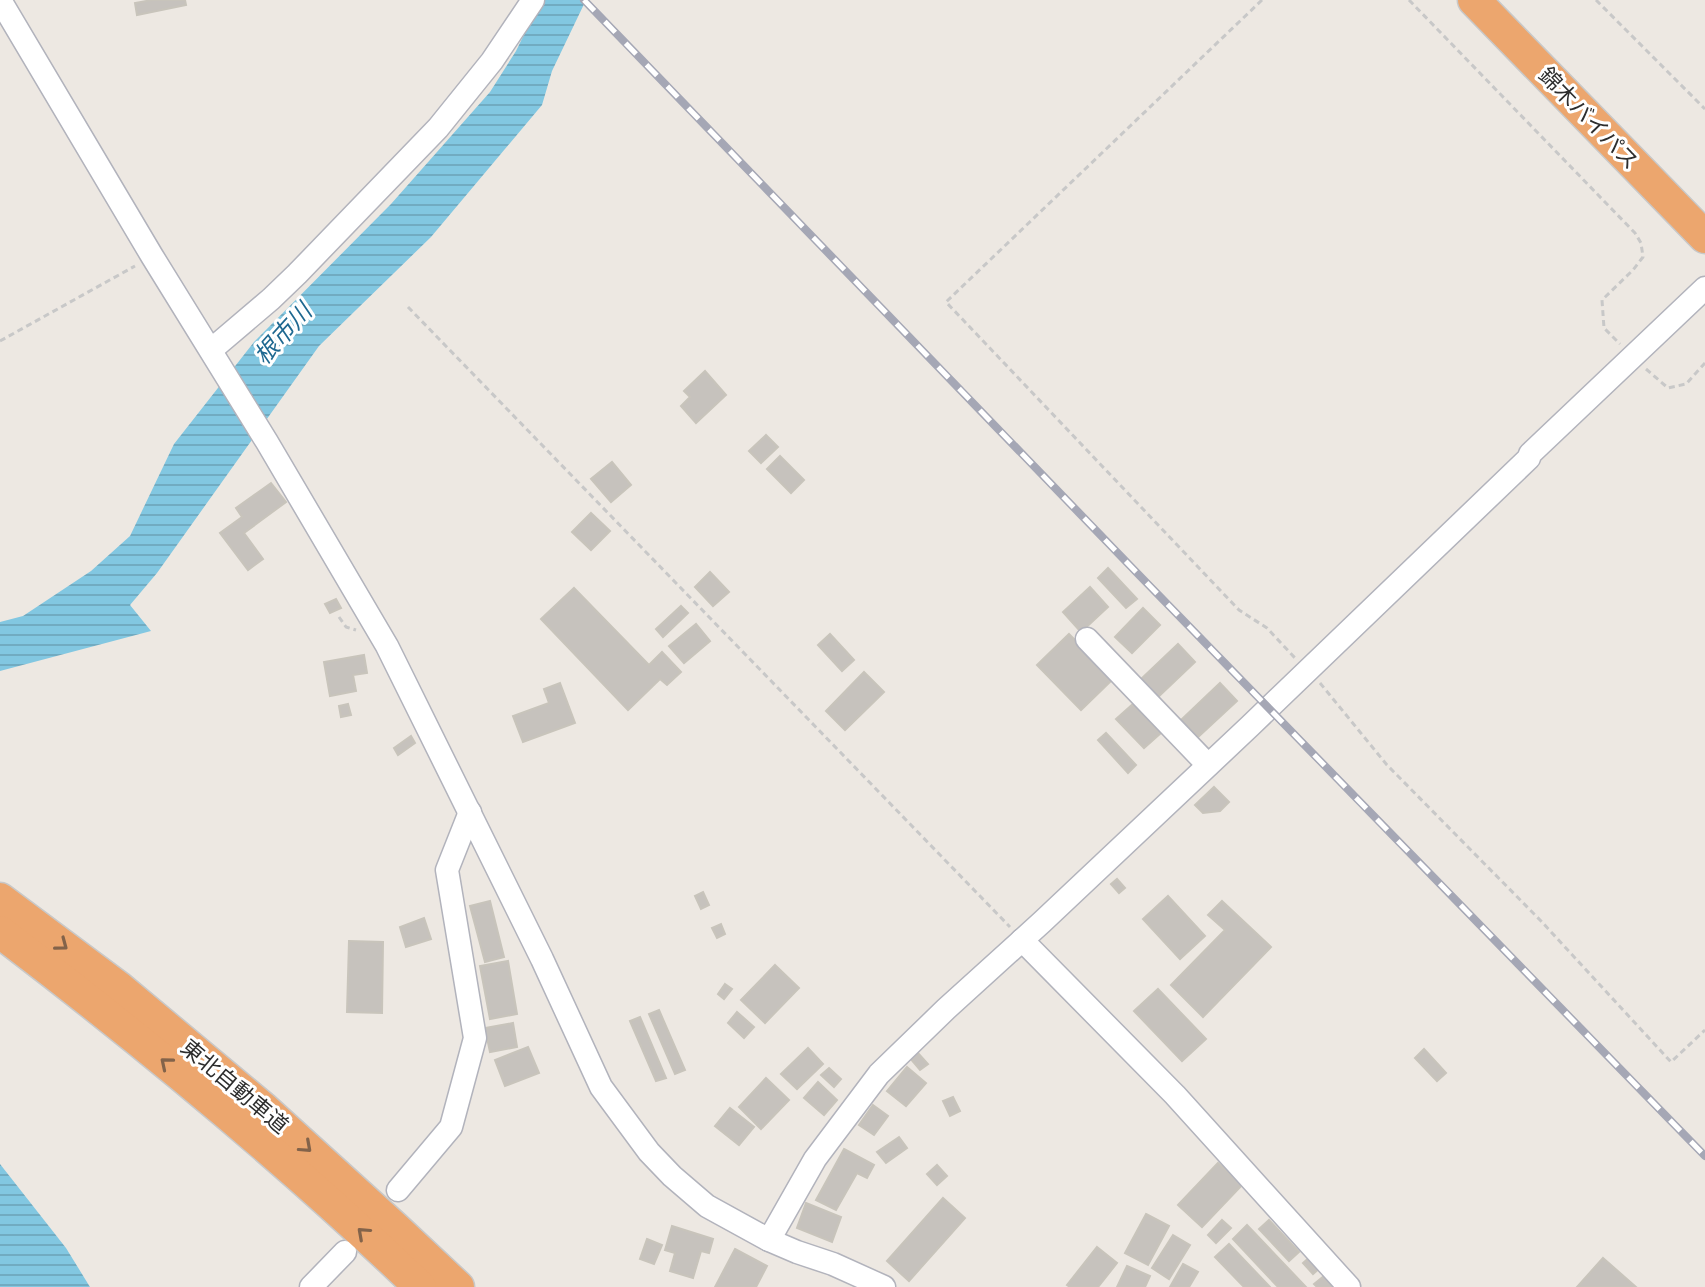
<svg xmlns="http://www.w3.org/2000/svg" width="1705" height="1287" viewBox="0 0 1705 1287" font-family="Montserrat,'Noto Sans JP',sans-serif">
	<defs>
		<pattern id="water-rules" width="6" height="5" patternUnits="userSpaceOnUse" patternTransform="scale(2)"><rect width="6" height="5" fill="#82c7e1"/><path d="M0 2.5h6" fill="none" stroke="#71abc1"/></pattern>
	</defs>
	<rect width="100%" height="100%" fill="#ede8e2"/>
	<!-- water -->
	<g fill="url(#water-rules)">
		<polygon points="541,0 586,0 552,71 542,105 431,237 319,346 157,573 130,605 151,631 0,671 0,622 23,616 91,571 130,536 174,444 254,342 391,204 490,92 516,51"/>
		<polygon points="0,1164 66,1248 90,1287 0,1287"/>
	</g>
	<!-- building -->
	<g fill="#c6c2bd" stroke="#c8c4bb" stroke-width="2">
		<polygon points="152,0 185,0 186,5 137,15 135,3"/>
		<polygon points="705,371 726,395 696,423 681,406 690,397 684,391"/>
		<polygon points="766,435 778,447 761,463 749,451"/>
		<polygon points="780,456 804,480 791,493 767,469"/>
		<polygon points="612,462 631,485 611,502 591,479"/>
		<polygon points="271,483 286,502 244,533 263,559 248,570 220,533 242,517 236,508"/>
		<polygon points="591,513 610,531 591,550 572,532"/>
		<polygon points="1108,568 1137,599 1126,608 1098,578"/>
		<polygon points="710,572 729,592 713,606 695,587"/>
		<polygon points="1090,587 1108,607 1081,632 1063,612"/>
		<polygon points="574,588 649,665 662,652 681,672 667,685 660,679 628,710 541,619"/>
		<polygon points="336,599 341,608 330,613 325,604"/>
		<polygon points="681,606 688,613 663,637 656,629"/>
		<polygon points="1143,608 1160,625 1132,653 1115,637"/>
		<polygon points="696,624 710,641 684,663 669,646"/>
		<polygon points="830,634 854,660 842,671 818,645"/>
		<polygon points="1069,634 1113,679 1081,710 1037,665"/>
		<polygon points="1178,644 1195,662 1157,698 1140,680"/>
		<polygon points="364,655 367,673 353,675 356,691 330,696 324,662"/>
		<polygon points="864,672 884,692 845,730 826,711"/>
		<polygon points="560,683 575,723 523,742 513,716 549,703 544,689"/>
		<polygon points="1220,683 1237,701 1198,737 1181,720"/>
		<polygon points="348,704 351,715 341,717 339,706"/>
		<polygon points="1133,704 1161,733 1144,748 1116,719"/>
		<polygon points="1106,733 1136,765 1128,773 1098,740"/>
		<polygon points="411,736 415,743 398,755 394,748"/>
		<polygon points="1214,787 1229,802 1220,811 1203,813 1195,805"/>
		<polygon points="1117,879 1125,888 1119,893 1111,884"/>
		<polygon points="703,892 709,905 701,909 695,896"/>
		<polygon points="1168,896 1205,936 1180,959 1143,919"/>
		<polygon points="490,901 504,957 485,962 470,906"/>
		<polygon points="1222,901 1271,947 1203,1017 1171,985 1225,930 1208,915"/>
		<polygon points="424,918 431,939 406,947 400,927"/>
		<polygon points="721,924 725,934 717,938 712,928"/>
		<polygon points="349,941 383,942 382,1013 347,1012"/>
		<polygon points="508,961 517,1014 490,1019 480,966"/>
		<polygon points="775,965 799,988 765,1023 741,1000"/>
		<polygon points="725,984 732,989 724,999 718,994"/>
		<polygon points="1158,989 1206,1039 1182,1061 1134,1011"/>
		<polygon points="659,1010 685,1070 675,1074 649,1014"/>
		<polygon points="737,1012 754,1027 744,1038 728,1023"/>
		<polygon points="640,1017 666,1078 656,1081 630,1021"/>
		<polygon points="513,1023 517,1047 490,1052 485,1028"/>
		<polygon points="528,1047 539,1073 505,1086 495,1060"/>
		<polygon points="808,1048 823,1064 797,1089 781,1074"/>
		<polygon points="1424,1049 1446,1073 1437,1081 1415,1058"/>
		<polygon points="917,1052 928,1064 920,1070 910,1058"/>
		<polygon points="907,1067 926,1083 906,1106 887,1091"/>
		<polygon points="829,1068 841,1079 834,1087 821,1075"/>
		<polygon points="766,1078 789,1100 761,1129 739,1107"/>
		<polygon points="818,1082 837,1100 824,1115 804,1098"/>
		<polygon points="953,1097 960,1111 950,1116 943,1101"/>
		<polygon points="873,1105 888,1116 874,1135 859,1125"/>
		<polygon points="730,1108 754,1127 739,1145 715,1126"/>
		<polygon points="899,1137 907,1148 886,1163 877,1152"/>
		<polygon points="844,1149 874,1165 867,1178 857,1173 836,1210 816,1200"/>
		<polygon points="1218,1163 1242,1185 1202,1227 1178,1205"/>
		<polygon points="937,1165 947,1176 937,1185 927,1174"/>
		<polygon points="943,1198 965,1218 909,1281 887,1261"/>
		<polygon points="806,1203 841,1217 832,1242 797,1228"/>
		<polygon points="1146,1214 1169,1226 1148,1265 1125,1253"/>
		<polygon points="1222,1220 1231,1228 1216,1243 1208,1235"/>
		<polygon points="1269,1220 1299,1252 1289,1261 1259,1229"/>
		<polygon points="1247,1225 1306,1287 1278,1287 1233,1239"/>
		<polygon points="672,1226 713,1239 709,1253 701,1251 693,1278 670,1271 675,1253 665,1250"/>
		<polygon points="1173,1235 1190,1245 1169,1279 1152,1268"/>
		<polygon points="647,1239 662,1245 654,1264 640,1259"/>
		<polygon points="1229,1244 1270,1287 1244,1287 1215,1257"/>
		<polygon points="1097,1247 1117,1263 1098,1287 1070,1287 1067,1285"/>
		<polygon points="735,1249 767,1266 756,1287 715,1287"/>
		<polygon points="1311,1256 1321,1267 1313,1274 1303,1263"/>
		<polygon points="1603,1258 1636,1287 1577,1287"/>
		<polygon points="1183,1264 1198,1272 1189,1287 1170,1287"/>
		<polygon points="1127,1266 1150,1276 1145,1287 1117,1287"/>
		<polygon points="1325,1275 1336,1287 1317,1287 1314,1284"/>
	</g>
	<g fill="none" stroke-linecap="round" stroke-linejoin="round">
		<!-- minor casing -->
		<g stroke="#b2b3bc" stroke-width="25">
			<g id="minor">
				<polyline points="0,0 152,256 267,442 387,646 542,959 601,1087 649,1152 672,1176 707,1206 769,1240 797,1252 833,1264 884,1287"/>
				<polyline points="211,350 271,299 297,274 438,128 492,61 533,0"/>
				<polyline points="1087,639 1208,765"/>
				<polyline points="1022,940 1175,1095 1349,1287"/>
				<polyline points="398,1190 451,1127 475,1038 447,870 470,812"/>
				<polyline points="769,1240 815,1159 879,1074 946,1009 1042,922 1250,726 1529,458 1530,454 1705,288"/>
				<polyline points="311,1287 345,1252"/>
			</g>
		</g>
		<!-- highway casing -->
		<g stroke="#c8c8c8" stroke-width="35">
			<g id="highway">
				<polyline points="1474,0 1705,237"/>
				<polyline points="0,899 118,987 264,1109 395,1228 458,1287"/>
				<path d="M0,932C146,1043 288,1160 420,1287"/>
			</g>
		</g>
		<!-- path -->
		<g stroke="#c8c8c8" stroke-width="3" stroke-dasharray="6 4" stroke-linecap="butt">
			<polyline points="1262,0 946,302 1239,610 1267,628 1295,658"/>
			<polyline points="1409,0 1635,233 1641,243 1643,257 1633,270 1602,300 1604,328 1620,344"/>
			<polyline points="1596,0 1705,109"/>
			<polyline points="408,307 1010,927"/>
			<polyline points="0,341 135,266"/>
			<polyline points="1646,369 1668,388 1686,384 1705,363"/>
			<polyline points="339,617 346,627 356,630"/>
			<polyline points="1320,683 1387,765 1541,921 1671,1062 1705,1030"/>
		</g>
		<!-- minor -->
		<use href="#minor" stroke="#fff" stroke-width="22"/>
		<!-- highway -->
		<use href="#highway" stroke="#eca66e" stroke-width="32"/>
		<!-- rail casing -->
		<g stroke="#a5a7b5" stroke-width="8">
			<polyline id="rail" points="584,0 1139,575 1705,1156"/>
		</g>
		<!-- rail -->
		<use href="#rail" stroke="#fff" stroke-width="5" stroke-dasharray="15" stroke-linecap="butt"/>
	</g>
	<!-- one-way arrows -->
	<defs><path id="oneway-chevron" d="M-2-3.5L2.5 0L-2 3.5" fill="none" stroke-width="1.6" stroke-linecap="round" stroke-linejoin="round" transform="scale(2)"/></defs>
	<g stroke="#83634a">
		<use href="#oneway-chevron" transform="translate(62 945) rotate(37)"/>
		<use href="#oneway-chevron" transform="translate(166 1063) rotate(-140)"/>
		<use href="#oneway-chevron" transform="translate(306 1147) rotate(42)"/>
		<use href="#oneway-chevron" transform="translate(363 1233) rotate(-138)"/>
	</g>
	<g text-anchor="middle" stroke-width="6" stroke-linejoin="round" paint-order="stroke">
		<!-- street labels -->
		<g font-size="22" fill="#2d2d2d" stroke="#fff">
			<text transform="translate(1589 118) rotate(46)" y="8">錦木バイパス</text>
			<text transform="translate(235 1086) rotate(40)" y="8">東北自動車道</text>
		</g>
		<!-- water labels -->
		<g font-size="24" font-style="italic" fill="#1e6890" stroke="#fff">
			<text transform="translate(283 334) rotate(-48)" y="8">根市川</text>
		</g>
	</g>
</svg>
